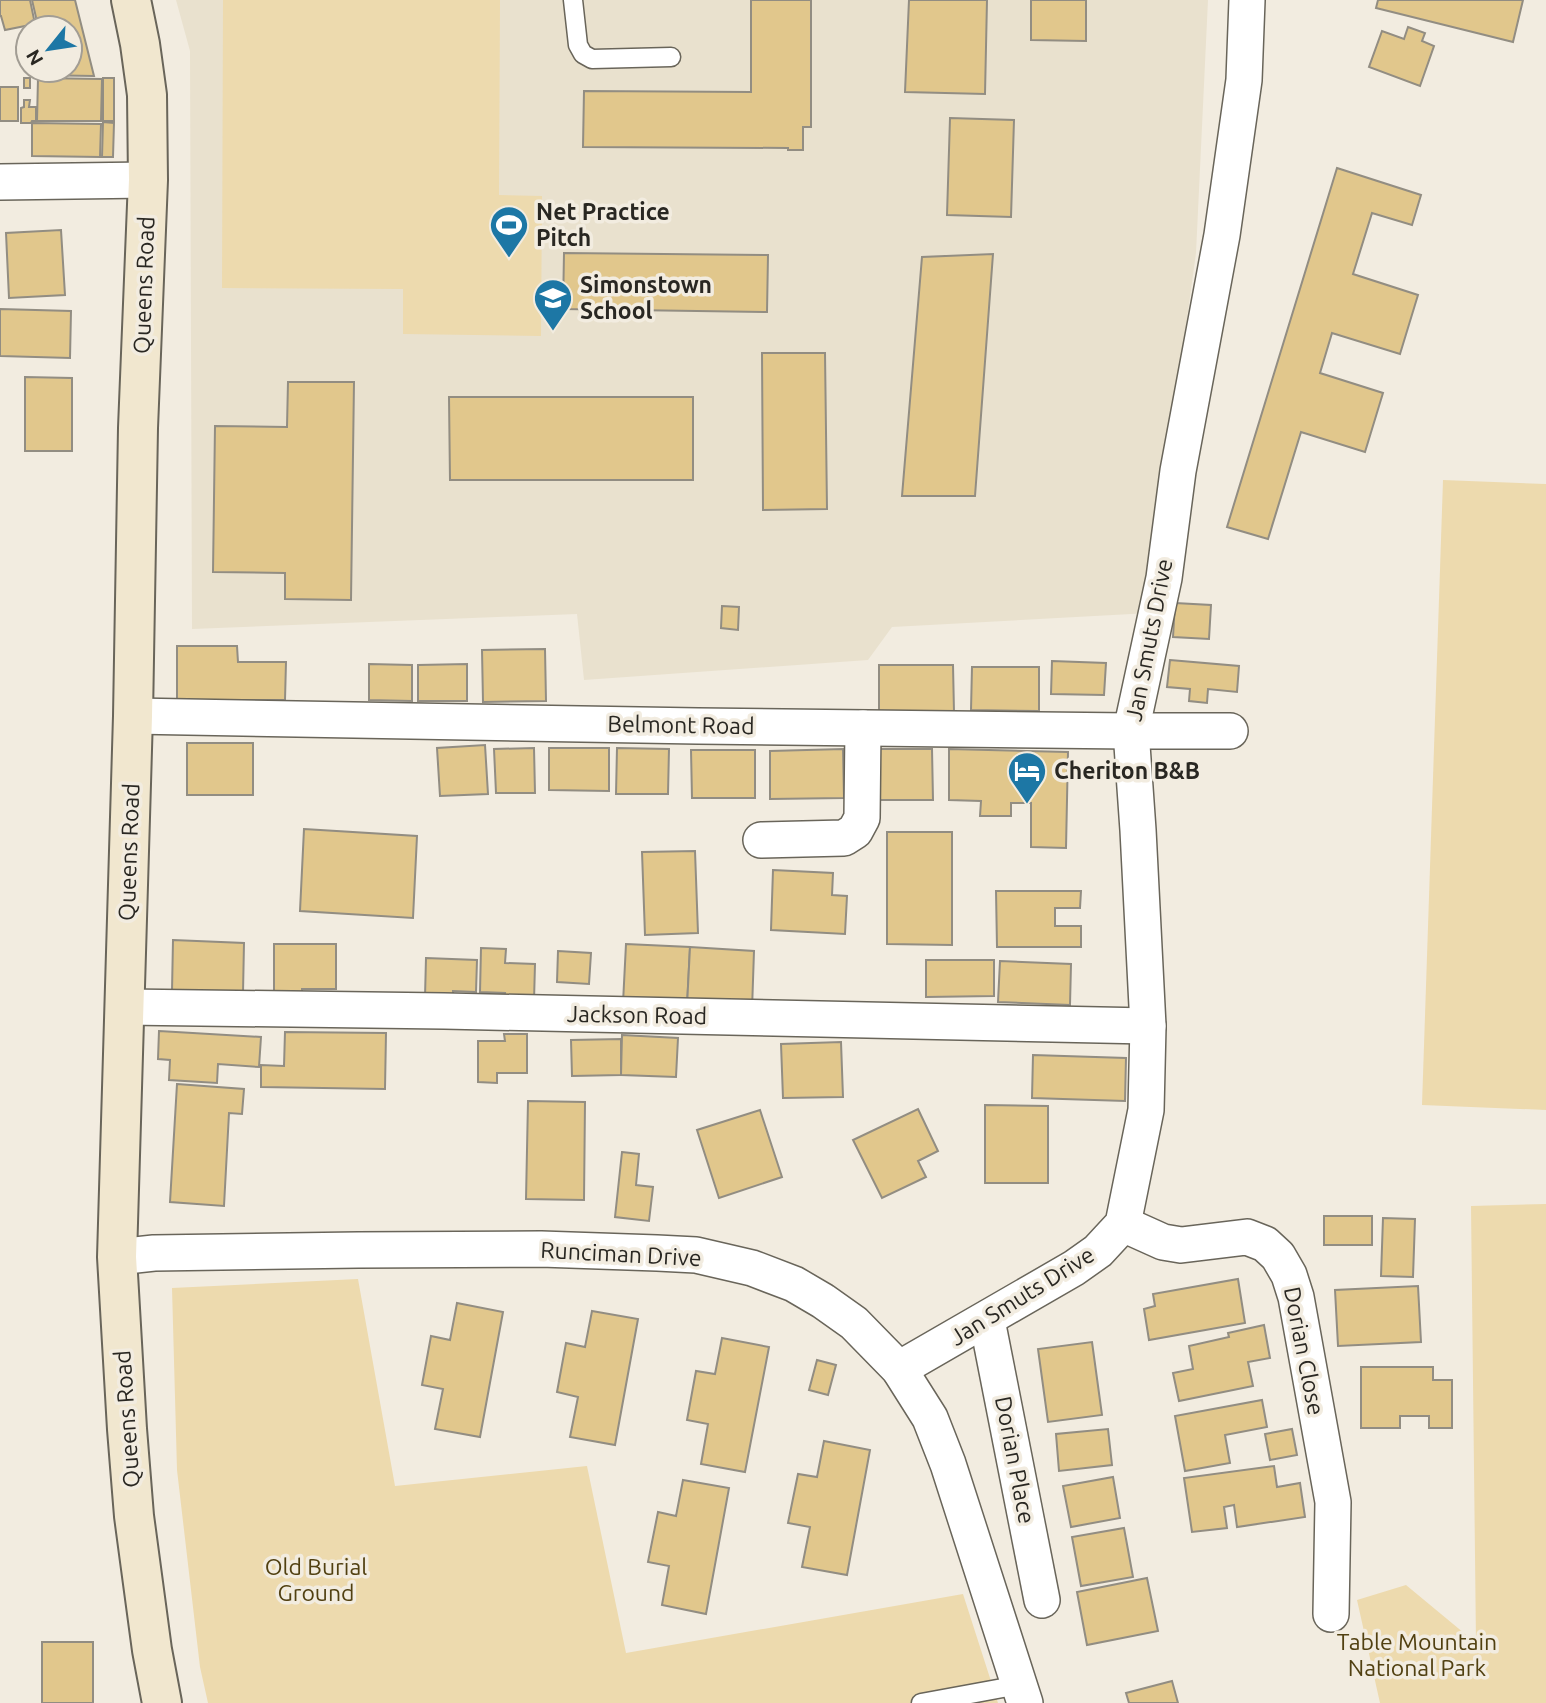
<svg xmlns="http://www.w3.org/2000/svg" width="1546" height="1703" viewBox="0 0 1546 1703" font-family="Ubuntu,sans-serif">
	<rect width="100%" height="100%" fill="#f2ece0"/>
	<!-- built -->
	<path fill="#e9e1ce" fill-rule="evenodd" d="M176,0H751V92L584,91V147L788,148L789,150H803V127H811V0H909L985,93L987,0H1031L1086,41V0H1208L1196,253L1161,509L1150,613L892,627L868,660L584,680L577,614L192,629L190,51ZM950,118L1014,120L1011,217L947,214ZM564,253L767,255V311L564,309ZM993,254L975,495L903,496L922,257ZM762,353H825L827,509L763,510ZM449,397H693V480H450Z"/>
	<!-- green -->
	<g fill="#eddaae">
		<polygon points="223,0 500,0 499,195 542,196 541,336 403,334 403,289 222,288"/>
		<polygon points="1443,480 1546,484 1546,1110 1422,1105"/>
		<polygon points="1546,1204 1546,1703 1380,1703 1357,1600 1406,1585 1476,1643 1471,1206"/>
		<polygon points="358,1279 395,1486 587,1466 626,1653 963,1594 998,1703 208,1703 200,1667 177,1470 172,1288"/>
	</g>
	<!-- building -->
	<g fill="#e1c78c" stroke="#928d82" stroke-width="2">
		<polygon points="0,0 30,0 35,24 5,30 1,16 0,16"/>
		<polygon points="32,0 75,0 94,76 32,75 31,70 70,70 70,28 30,28 30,26 38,26"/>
		<polygon points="751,0 811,0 811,127 803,127 803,150 788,150 788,148 583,147 584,91 751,92"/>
		<polygon points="909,0 987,0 985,94 905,92"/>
		<polygon points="1031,0 1086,0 1086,41 1031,40"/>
		<polygon points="1378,0 1523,0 1513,42 1376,8"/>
		<polygon points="1408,27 1425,33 1422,41 1434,46 1420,86 1369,67 1382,31 1404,39"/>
		<rect x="24" y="78" width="6" height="10"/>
		<polygon points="38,78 102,79 101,121 37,121"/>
		<rect x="103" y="78" width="11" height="43"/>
		<rect x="0" y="87" width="18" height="34"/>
		<polygon points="24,100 30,100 29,107 36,107 36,121 32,121 31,123 21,123 21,108 24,107"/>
		<polygon points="950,118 1014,120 1011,217 947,215"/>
		<polygon points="103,122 114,123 113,157 102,157"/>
		<polygon points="32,123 101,124 100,157 32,156"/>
		<polygon points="1337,168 1421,195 1412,225 1372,213 1353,274 1418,295 1400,354 1332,333 1320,373 1383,393 1365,452 1301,432 1268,539 1227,527"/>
		<polygon points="61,230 65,295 9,298 6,233"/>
		<polygon points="564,253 768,255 767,312 563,309"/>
		<polygon points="993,254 975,496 902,496 922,257"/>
		<polygon points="0,309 71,311 70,358 0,356"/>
		<polygon points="762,353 825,353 827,509 763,510"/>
		<polygon points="25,377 72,378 72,451 25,451"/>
		<polygon points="288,382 354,382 351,600 285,599 285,573 213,572 215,426 287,427"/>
		<polygon points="449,397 693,397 693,480 450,480"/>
		<polygon points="1175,603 1211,605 1209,639 1173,637"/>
		<polygon points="722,606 739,607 738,630 721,628"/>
		<polygon points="177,646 237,646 238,662 286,662 285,700 177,700"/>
		<polygon points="545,649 546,701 483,702 482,650"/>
		<polygon points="1170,660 1239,666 1237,692 1208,689 1207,703 1189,701 1190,689 1167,687"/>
		<polygon points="1052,661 1106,663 1104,695 1051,694"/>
		<polygon points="369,664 412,665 412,701 369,700"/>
		<polygon points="467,664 467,701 418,701 418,665"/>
		<polygon points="879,665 953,665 954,712 879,712"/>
		<polygon points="972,667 1039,667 1039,711 971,710"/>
		<rect x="187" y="743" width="66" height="52"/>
		<polygon points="485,745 488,794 440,796 437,748"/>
		<polygon points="534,748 535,793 496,793 494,749"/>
		<polygon points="549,748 609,748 609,791 549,790"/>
		<polygon points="617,748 669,749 668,794 616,794"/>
		<polygon points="843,749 844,798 770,799 770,751"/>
		<polygon points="878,749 932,749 933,800 878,800"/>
		<polygon points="949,749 1068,752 1066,848 1031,847 1031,803 1011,803 1011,816 980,816 981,801 949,800"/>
		<polygon points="691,750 755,750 755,798 692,798"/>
		<polygon points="304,829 417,836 413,918 300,911"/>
		<polygon points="887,832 952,832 952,945 887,944"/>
		<polygon points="695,851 698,933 645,935 642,852"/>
		<polygon points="773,870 833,873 832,895 847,896 845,934 771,930"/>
		<polygon points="996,891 1081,891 1080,908 1055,908 1055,926 1081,926 1081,947 997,947"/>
		<polygon points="173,940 244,943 243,993 172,991"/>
		<polygon points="274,944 336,944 336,989 302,989 302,997 274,997"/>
		<polygon points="626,944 690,947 687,1006 623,1003"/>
		<polygon points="690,947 754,951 752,1010 687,1006"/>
		<polygon points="481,948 506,949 505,963 535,964 534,1001 504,999 505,993 480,992"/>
		<polygon points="558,951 591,953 589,984 557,982"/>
		<polygon points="426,958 477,960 476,992 453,991 453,998 425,997"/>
		<polygon points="926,960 994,960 994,996 926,997"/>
		<polygon points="1000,961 1071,964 1070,1005 998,1002"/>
		<polygon points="159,1031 261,1037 259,1067 218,1064 217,1083 169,1080 170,1060 158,1059"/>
		<polygon points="285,1032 386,1033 385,1089 261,1087 261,1065 284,1066"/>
		<polygon points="504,1034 527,1034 527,1073 497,1073 497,1083 478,1082 478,1041 505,1041"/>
		<polygon points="622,1035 678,1038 676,1077 621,1075"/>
		<polygon points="621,1039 621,1075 572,1076 571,1040"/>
		<polygon points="841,1042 843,1097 783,1098 781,1044"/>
		<polygon points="1033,1055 1126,1058 1125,1101 1032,1098"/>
		<polygon points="177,1084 244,1089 242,1114 229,1113 224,1206 170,1202"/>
		<polygon points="528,1101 585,1102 584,1200 526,1199"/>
		<polygon points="985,1105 1048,1106 1048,1183 985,1183"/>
		<polygon points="918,1109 938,1151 918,1161 926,1177 882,1198 853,1140"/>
		<polygon points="760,1110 782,1177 719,1198 697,1130"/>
		<polygon points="622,1152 639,1154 636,1185 653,1187 649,1221 615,1217"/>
		<rect x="1324" y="1216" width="48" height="29"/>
		<polygon points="1383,1218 1415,1219 1413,1277 1381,1276"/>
		<polygon points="1238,1279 1245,1323 1149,1340 1144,1309 1155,1306 1153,1294"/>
		<polygon points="1418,1286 1421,1342 1338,1346 1335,1290"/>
		<polygon points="457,1303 503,1312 480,1437 435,1429 443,1389 422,1385 431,1336 450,1340"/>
		<polygon points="592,1311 638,1319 615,1445 570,1437 578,1397 557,1392 566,1343 585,1347"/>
		<polygon points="1264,1325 1270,1358 1248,1362 1253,1386 1179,1401 1173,1373 1193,1369 1189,1346 1229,1337 1228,1333"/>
		<polygon points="722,1338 769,1347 745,1472 701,1464 708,1424 687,1420 696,1371 715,1374"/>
		<polygon points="1092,1342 1102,1415 1048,1422 1038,1349"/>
		<polygon points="817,1360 836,1365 828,1395 809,1390"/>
		<polygon points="1361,1367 1433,1367 1433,1380 1452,1380 1452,1428 1429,1428 1429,1416 1400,1416 1400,1428 1361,1428"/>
		<polygon points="1262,1400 1267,1427 1225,1435 1230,1463 1185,1471 1175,1416"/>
		<polygon points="1108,1429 1112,1465 1059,1471 1056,1434"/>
		<polygon points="1292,1429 1297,1455 1270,1460 1265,1434"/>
		<polygon points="824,1441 870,1450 847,1575 802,1567 810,1527 788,1523 798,1474 817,1477"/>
		<polygon points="1274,1466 1277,1487 1300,1483 1305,1517 1237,1527 1234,1505 1224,1507 1227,1528 1192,1532 1184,1478"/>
		<polygon points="1113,1477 1120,1518 1071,1527 1063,1486"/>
		<polygon points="683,1480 729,1488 706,1614 662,1605 669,1566 648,1562 658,1512 676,1516"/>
		<polygon points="1124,1528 1133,1577 1081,1586 1072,1537"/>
		<polygon points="1147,1578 1158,1631 1087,1645 1077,1592"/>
		<rect x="42" y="1642" width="51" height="61"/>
		<polygon points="1172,1681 1178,1703 1129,1703 1126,1693"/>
	</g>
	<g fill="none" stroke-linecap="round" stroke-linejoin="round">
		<!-- service casing -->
		<g stroke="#69655a" stroke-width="21">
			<g id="service">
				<polyline points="573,0 578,45 583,54 592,59 671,57"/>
				<polyline points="921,1703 1019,1685"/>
			</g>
		</g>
		<!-- minor casing -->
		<g stroke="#69655a" stroke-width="38">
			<g id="minor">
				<polyline points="0,182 148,180"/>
				<polyline points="133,716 698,726 1131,731 1230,731"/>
				<polyline points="761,840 844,838 855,831 862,818 863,728"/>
				<polyline points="125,1007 444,1011 1148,1026"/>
				<polyline points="1123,1224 1163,1242 1181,1245 1247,1237 1265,1244 1278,1256 1289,1275 1296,1297 1333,1502 1331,1614"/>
				<polyline points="117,1257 154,1253 358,1250 541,1249 657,1253 696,1255 752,1268 794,1284 823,1301 854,1323 899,1369 930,1418 948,1464 1025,1703"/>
				<polyline points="987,1320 1042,1600"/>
				<polyline points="899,1369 1074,1268 1098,1251 1123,1224 1146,1110 1148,1026 1138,830 1131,731 1164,578 1178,471 1222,235 1244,80 1247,0"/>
			</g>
		</g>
		<!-- secondary casing -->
		<g stroke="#69655a" stroke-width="42">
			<polyline id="secondary" points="131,0 140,44 147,95 148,180 138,428 133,716 117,1257 127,1429 134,1516 152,1650 162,1703"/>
		</g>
		<!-- service -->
		<use href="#service" stroke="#fff" stroke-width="18"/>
		<!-- minor -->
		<use href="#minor" stroke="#fff" stroke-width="35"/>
		<!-- secondary -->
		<use href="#secondary" stroke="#f1e7cf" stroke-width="38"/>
	</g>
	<!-- icons -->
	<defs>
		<g id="stadium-pin" transform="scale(2.0125)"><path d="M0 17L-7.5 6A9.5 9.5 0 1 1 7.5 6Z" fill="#1d77a5" stroke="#f2ece0"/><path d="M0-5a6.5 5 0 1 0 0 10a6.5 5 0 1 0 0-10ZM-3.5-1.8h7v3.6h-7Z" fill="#fff"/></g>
		<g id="school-pin" transform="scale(2.0125)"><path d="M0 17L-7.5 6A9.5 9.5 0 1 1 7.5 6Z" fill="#1d77a5" stroke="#f2ece0"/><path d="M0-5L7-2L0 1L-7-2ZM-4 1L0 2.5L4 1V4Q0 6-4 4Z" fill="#fff"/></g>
		<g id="hotel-pin" transform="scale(2.0125)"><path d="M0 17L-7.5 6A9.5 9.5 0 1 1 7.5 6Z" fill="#1d77a5" stroke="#f2ece0"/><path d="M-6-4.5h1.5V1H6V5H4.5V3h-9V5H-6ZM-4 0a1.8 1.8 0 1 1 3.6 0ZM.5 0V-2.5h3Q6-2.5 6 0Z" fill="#fff"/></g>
	</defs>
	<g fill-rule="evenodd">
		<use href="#stadium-pin" x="509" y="225"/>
		<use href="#school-pin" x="553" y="298"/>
		<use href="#hotel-pin" x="1027" y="771"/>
	</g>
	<g text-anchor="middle" stroke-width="7" stroke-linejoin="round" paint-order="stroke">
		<!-- poi labels -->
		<g font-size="23" font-weight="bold" fill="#292722" stroke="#f2ece0" text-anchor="start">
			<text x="536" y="220">Net Practice<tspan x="536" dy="26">Pitch</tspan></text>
			<text x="580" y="293">Simonstown<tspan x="580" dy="26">School</tspan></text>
			<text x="1054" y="779">Cheriton B&amp;B</text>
		</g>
		<!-- street labels -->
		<g font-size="23" fill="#292722" stroke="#f2ece0">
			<text transform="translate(144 285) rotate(-88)" y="8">Queens Road</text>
			<text transform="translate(1149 640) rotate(-79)" y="8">Jan Smuts Drive</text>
			<text transform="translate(681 725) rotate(1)" y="8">Belmont Road</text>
			<text transform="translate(129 852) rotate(-88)" y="8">Queens Road</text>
			<text transform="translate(637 1015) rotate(1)" y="8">Jackson Road</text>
			<text transform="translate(621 1254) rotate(3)" y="8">Runciman Drive</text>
			<text transform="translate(1022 1296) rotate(-32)" y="8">Jan Smuts Drive</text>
			<text transform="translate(1304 1351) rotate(79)" y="8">Dorian Close</text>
			<text transform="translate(127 1419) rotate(-94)" y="8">Queens Road</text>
			<text transform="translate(1015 1460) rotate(79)" y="8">Dorian Place</text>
		</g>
		<!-- park labels -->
		<g font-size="23" fill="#514011" stroke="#f2ece0">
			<text x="316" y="1575">Old Burial<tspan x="316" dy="26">Ground</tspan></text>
			<text x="1417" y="1650">Table Mountain<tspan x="1417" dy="26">National Park</tspan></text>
		</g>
	</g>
	<!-- north arrow -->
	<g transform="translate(49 49) rotate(240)"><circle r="33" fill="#f2ece0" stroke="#a29d94" stroke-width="2"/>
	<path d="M0-5L12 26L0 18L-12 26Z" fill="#1d77a5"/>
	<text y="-10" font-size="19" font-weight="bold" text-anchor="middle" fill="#292722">N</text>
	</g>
</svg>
